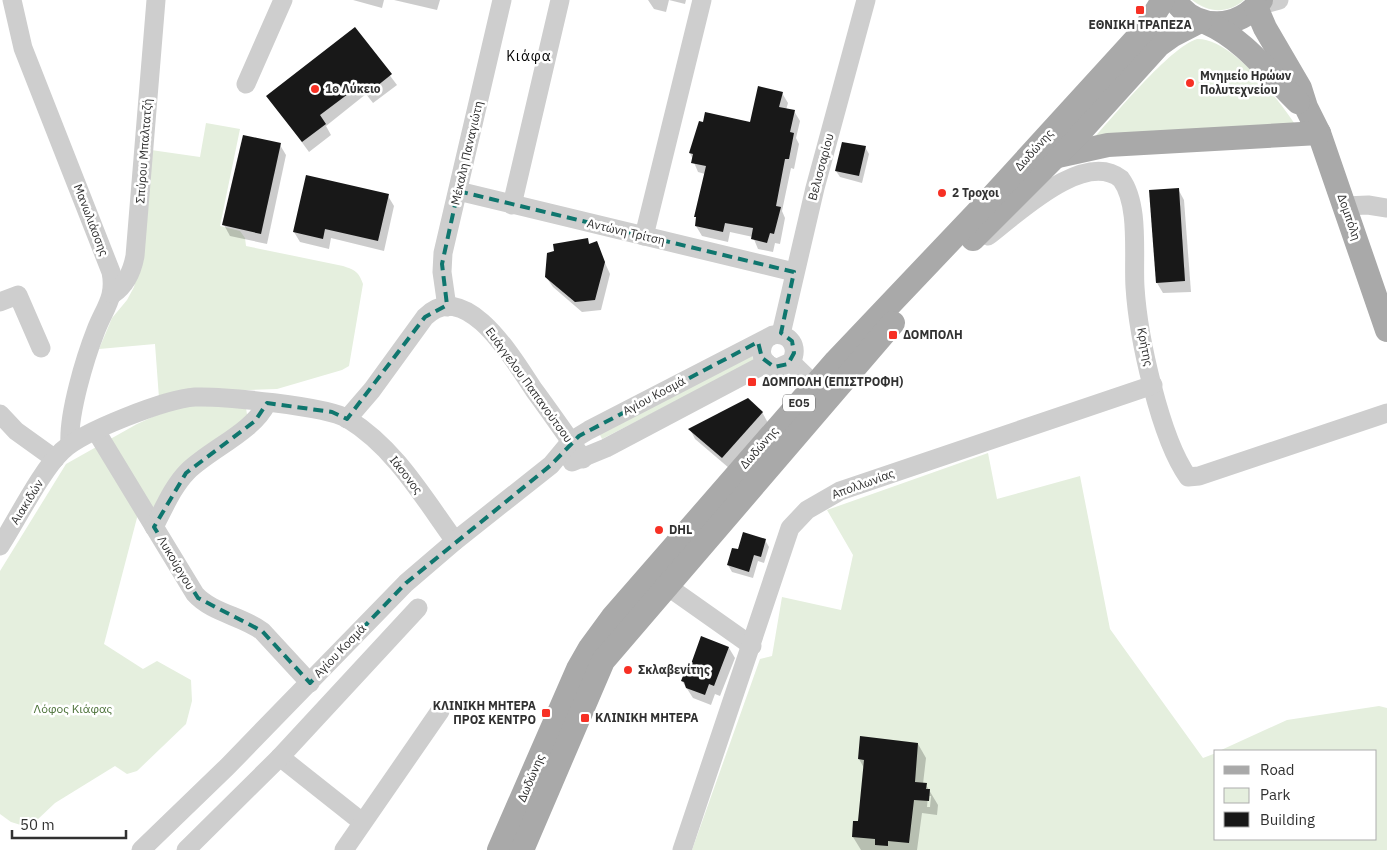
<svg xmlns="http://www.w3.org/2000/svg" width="1387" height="850" viewBox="0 0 1387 850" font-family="'IBM Plex Sans',sans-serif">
	<rect width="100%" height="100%" fill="#fff"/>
	<!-- green -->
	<g fill="#e5efde">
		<path d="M1192,0H1244C1228,14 1208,13 1192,0Z"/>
		<path d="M1197,39C1232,38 1280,101 1298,129L1092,140C1114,116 1170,47 1197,39Z"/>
		<path d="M206,123L240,129L220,226L240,231L245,238L246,246L343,266C355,270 359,272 363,284L349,366L342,370L277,389L217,391L159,398L155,344L99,349L112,318L127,300L134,287L140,262L151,150L200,157Z"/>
		<polygon points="750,352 754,361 602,439 598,431"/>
		<polygon points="198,402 246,408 248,421 153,512 138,514 104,644 143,669 157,661 191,680 192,701 186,724 137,771 127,774 115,766 55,803 37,820 24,826 11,822 0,814 0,571 66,464 137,424 157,415"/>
		<polygon points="988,453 997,499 1080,476 1110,629 1203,758 1216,753 1216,839 1376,839 1376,751 1219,751 1287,720 1379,706 1387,708 1387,850 692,850 760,659 772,656 782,597 841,610 853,555 827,510"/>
	</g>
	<!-- shadow -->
	<g fill="#0003" fill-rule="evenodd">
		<polygon points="353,0 384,0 382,8"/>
		<polygon points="394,0 440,0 437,10"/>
		<polygon points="648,0 686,0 685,4 669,0 666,12 654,9"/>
		<polygon points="355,29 397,85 373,103 366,94 326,126 331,135 309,152 268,96"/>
		<polygon points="782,93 788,103 786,110 794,111 800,121 796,138 799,144 794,169 791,168 782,211 785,218 780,244 775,243 773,252 758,249 753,237 730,232 728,242 702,236 696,226 705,174 698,172 690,153 751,124"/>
		<polygon points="280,145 286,155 267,244 230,236 224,225"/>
		<polygon points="865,147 869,154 862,183 840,177 836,171"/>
		<polygon points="1178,189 1184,200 1191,292 1163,293 1157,283 1151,191"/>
		<polygon points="388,196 394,206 384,251 331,238 329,249 300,242 294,232"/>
		<polygon points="587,239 590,245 596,243 610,274 601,310 582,312 553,287 546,277"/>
		<polygon points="762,412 768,423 729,468 695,439 690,429"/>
		<polygon points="765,540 769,547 764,563 758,561 753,578 732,572 728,565 739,551"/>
		<polygon points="729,648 735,658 720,696 715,694 711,705 693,698 682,681"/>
		<path d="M918,744L926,758L923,784L926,785L938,805L937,815L922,813L917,850H861L853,837L859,823L864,768L859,759ZM928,796H931L930,807H927Z"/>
	</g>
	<!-- building -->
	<g fill="#181818">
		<polygon points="355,27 392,74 367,94 360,85 320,115 326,124 302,142 266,96"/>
		<polygon points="758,86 783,92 779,107 795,110 790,132 794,133 789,159 785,159 776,206 781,207 774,234 770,233 767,243 751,239 753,228 725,223 723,232 695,226 696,217 694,217 706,166 691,163 693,154 689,153 699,121 703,122 705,112 750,122"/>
		<polygon points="243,135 281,143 261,234 222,225"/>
		<polygon points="842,142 866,146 859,176 835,171"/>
		<polygon points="306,175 389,194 378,241 325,229 323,239 293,232"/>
		<polygon points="1179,188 1185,281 1156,283 1149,190"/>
		<polygon points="588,238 589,244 597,241 605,262 595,300 575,302 545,277 547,253 554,251 553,244"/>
		<polygon points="748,398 763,412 722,458 688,429"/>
		<polygon points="743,532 766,539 761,557 754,555 749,572 727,565 732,548 738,549"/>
		<polygon points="701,636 729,647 714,686 709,684 705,695 686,688 684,682 681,681 688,663 691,664"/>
		<polygon points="860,736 918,743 915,782 927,783 926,789 930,789 929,801 914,800 909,843 888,841 888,846 875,845 875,839 852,837 853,821 858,821 864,760 858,759"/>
	</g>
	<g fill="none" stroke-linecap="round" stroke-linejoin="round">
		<!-- minor -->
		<g stroke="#cecece" stroke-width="19">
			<path d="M12,0L23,48L111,272C116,297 105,307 96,330C85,358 68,414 70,444"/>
			<polyline points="1260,1 1268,3 1279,0"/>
			<polyline points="246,84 283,0"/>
			<polyline points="458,191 794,272"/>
			<polyline points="512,205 560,0"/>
			<polyline points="1345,206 1368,205 1387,208"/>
			<polyline points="644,236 702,0"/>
			<path d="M988,236C1016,215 1084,149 1121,179C1140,205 1133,256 1135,287C1138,336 1160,438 1188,477L1199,476L1387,413"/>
			<path d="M113,294C126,285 132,272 135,256L156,0"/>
			<polyline points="0,302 18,295 41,348"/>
			<polyline points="447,307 442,272 443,253 502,0"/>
			<polyline points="781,334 815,188 866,0"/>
			<polyline points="791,362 824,394"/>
			<polyline points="0,414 16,431 55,459"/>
			<path d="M347,419L372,390L425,317C466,276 515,362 534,390C551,413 567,436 583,459"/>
			<path d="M96,431L195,594C212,613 242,616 262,631L310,683"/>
			<polyline points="572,462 606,448 767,363"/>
			<path d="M154,527C164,508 173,486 188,471C212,448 253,432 267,403"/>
			<path d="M0,546C17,520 41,471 62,451C83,431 166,399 195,397C222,396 327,406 348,419C395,448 423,497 455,541"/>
			<polyline points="667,586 752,646"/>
			<polyline points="280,757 362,822"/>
			<path d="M141,850L227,767L406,583L455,541L551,465L571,441L589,430L773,335C789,332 800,347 791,362L778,368C762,366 757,351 766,339"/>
			<polyline points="186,850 280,757 418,608"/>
			<polyline points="344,850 440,711"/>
			<polyline points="682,850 790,528 807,510 840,491 1153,385"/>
		</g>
		<!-- major -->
		<g stroke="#a9a9a9" stroke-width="24">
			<path d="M1175,0C1195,32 1240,30 1261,0"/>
			<polyline points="1256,7 1265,28 1300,88 1306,107 1319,133 1387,330"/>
			<path d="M1207,23C1244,39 1270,75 1298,102"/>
			<polyline points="1058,156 1108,145 1319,133"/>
			<polyline points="973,239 1081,131 1159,45 1173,35 1200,21"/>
			<polyline points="499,850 578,669 590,648 612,618 836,361 989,200 1145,29 1163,0"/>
			<polyline points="522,850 603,661 893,323"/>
		</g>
	</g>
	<!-- marked area -->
	<path fill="none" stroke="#0f766e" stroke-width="4" stroke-dasharray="10 6" stroke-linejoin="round" d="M458,191L794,272L781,333L792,341L794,353L788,364L774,367L762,358L758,342L579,436L551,465L406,583L310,683L262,631L198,598L154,527L186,473L255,421L267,403L332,412L347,419L425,317L447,305L442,264Z"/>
	<!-- markers -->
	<g fill="#f73024" stroke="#fff" stroke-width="2">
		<rect x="1135" y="5" width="10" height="10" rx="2.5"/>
		<circle cx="1190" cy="83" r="5"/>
		<circle cx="315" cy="89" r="5"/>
		<circle cx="942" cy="193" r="5"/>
		<rect x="888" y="330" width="10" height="10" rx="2.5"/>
		<rect x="747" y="377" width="10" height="10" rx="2.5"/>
		<circle cx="659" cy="530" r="5"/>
		<circle cx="628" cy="670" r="5"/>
		<rect x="541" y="708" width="10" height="10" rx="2.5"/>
		<rect x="580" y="713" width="10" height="10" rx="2.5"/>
	</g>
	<g text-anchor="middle" stroke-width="5" stroke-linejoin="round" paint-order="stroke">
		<!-- shield labels -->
		<rect fill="#fff" stroke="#6f6f6f" stroke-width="1" x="783" y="394.5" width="32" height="17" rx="4"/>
		<g font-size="11" font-weight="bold" fill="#313131">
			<text x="799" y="407">ΕΟ5</text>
		</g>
		<!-- poi labels -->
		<g font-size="12" font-weight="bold" fill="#313131" stroke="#fff" text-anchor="start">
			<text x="1140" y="29" text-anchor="middle">ΕΘΝΙΚΗ ΤΡΑΠΕΖΑ</text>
			<text x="1200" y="80">Μνημείο Ηρώων<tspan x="1200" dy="14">Πολυτεχνείου</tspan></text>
			<text x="325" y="93">1ο Λύκειο</text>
			<text x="952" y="197">2 Τροχοι</text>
			<text x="903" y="339">ΔΟΜΠΟΛΗ</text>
			<text x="762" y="386">ΔΟΜΠΟΛΗ (ΕΠΙΣΤΡΟΦΗ)</text>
			<text x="669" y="534">DHL</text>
			<text x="638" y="674">Σκλαβενίτης</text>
			<text x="536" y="710" text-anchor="end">ΚΛΙΝΙΚΗ ΜΗΤΕΡΑ<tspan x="536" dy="14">ΠΡΟΣ ΚΕΝΤΡΟ</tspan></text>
			<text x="595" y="722">ΚΛΙΝΙΚΗ ΜΗΤΕΡΑ</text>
		</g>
		<!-- street labels -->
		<g font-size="12" fill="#313131" stroke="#fff">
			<text transform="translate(1034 150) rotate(-48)" y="4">Δωδώνης</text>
			<text transform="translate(144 151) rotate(-86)" y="4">Σπύρου Μπαλτατζή</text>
			<text transform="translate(467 153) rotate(-77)" y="4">Μέκαλη Παναγιώτη</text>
			<text transform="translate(821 167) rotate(-75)" y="4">Βελισσαρίου</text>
			<text transform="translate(1349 217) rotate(71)" y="4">Δομπόλη</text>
			<text transform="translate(91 220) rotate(69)" y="4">Μανωλιάσσης</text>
			<text transform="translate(626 232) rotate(13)" y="4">Αντώνη Τρίτση</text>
			<text transform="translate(1145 347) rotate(79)" y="4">Κρήτης</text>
			<text transform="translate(529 385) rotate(54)" y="4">Ευάγγελου Παπανούτσου</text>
			<text transform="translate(654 396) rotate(-28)" y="4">Αγίου Κοσμά</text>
			<text transform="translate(759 448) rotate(-49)" y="4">Δωδώνης</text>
			<text transform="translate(406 475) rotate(52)" y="4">Ιάσονος</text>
			<text transform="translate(863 484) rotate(-20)" y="4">Απολλωνίας</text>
			<text transform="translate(27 502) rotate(-58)" y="4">Αιακιδών</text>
			<text transform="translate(176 563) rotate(59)" y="4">Λυκούργου</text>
			<text transform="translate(340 651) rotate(-46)" y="4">Αγίου Κοσμά</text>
			<text transform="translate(531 778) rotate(-67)" y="4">Δωδώνης</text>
		</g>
		<!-- park labels -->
		<g font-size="12" fill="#4c7239" stroke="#fff">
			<text x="73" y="713">Λόφος Κιάφας</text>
		</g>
		<!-- neighbourhood labels -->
		<g font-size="14" letter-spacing="1" fill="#000" stroke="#fff">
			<text x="529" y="61">Κιάφα</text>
		</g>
	</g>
	<!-- legend -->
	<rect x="1214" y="750" width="162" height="90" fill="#ffffff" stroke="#adadad"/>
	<rect x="1224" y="766" width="25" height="8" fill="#a9a9a9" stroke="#adadad"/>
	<text x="1260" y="775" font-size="15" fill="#313131">Road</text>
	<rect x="1224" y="788" width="25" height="15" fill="#e5efde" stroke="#adadad"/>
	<text x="1260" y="800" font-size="15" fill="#313131">Park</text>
	<rect x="1224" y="812" width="25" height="15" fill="#181818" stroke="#adadad"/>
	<text x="1260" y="825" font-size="15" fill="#313131">Building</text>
	<!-- scale -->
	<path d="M12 830v8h114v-8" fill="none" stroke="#313131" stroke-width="2.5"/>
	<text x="20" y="830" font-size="15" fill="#313131" stroke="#ffffff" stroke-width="4" paint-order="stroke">50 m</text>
</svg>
